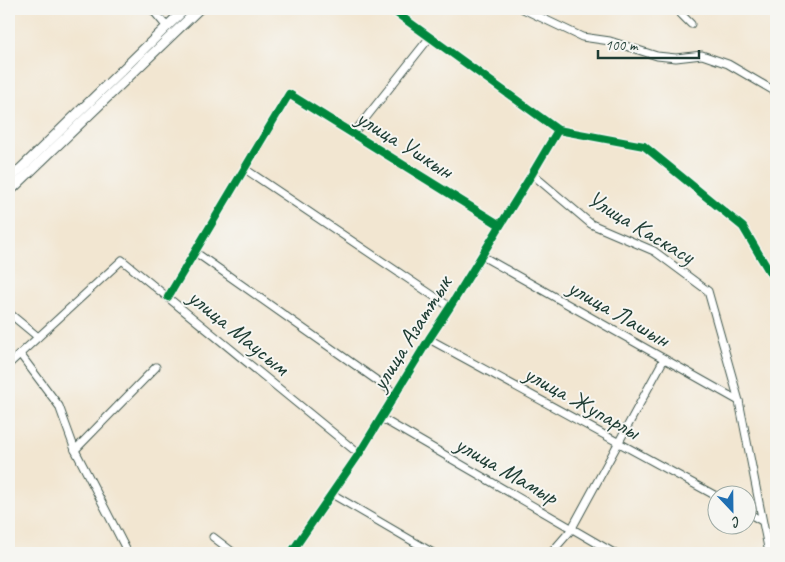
<svg xmlns="http://www.w3.org/2000/svg" width="785" height="562" viewBox="0 0 785 562" font-family="Caveat,sans-serif">
	<rect width="100%" height="100%" fill="#f6f6f2"/>
	<filter id="ink" filterUnits="userSpaceOnUse"><feTurbulence type="fractalNoise" baseFrequency=".02" numOctaves="2"/><feDisplacementMap in="SourceGraphic" scale="10" xChannelSelector="R" yChannelSelector="G"/><feConvolveMatrix kernelMatrix="1 2 1 2 8 2 1 2 1" color-interpolation-filters="sRGB"/></filter>
	<filter id="wash" filterUnits="userSpaceOnUse"><feTurbulence type="fractalNoise" baseFrequency=".0096" numOctaves="4" result="noise"/><feDisplacementMap in="SourceGraphic" scale="20" xChannelSelector="R" yChannelSelector="G"/><feGaussianBlur stdDeviation="1.12" result="paint"/><feColorMatrix in="noise" values="0 0 0 0 0 0 0 0 0 0 0 0 0 0 0 0 0 1.4 0 .05"/><feComposite in="paint" operator="in"/></filter>
	<g filter="url(#wash)">
		<rect width="100%" height="100%" fill="#f2e6d1"/>
	</g>
	<g filter="url(#ink)">
		<g fill="none" stroke-linecap="round" stroke-linejoin="round">
			<!-- minor casing -->
			<g stroke="#3f564c" stroke-width="9">
				<g id="minor">
					<polyline points="152,9 167,27"/>
					<polyline points="391,9 558,130 644,146 743,227 776,283"/>
					<polyline points="523,9 582,37 610,41 657,56 676,58 702,55 728,64 776,92"/>
					<polyline points="676,9 691,24"/>
					<polyline points="9,10 10,9"/>
					<polyline points="353,134 430,37"/>
					<polyline points="245,169 450,307"/>
					<polyline points="532,174 591,224 654,251 708,291 739,401 769,553"/>
					<polyline points="195,252 396,394"/>
					<polyline points="482,256 739,401"/>
					<polyline points="168,297 289,94 500,225"/>
					<polyline points="9,313 38,337"/>
					<polyline points="429,339 718,497"/>
					<polyline points="20,354 59,406 75,450 128,553"/>
					<polyline points="9,364 122,260 359,454"/>
					<polyline points="381,418 614,553"/>
					<polyline points="75,450 156,367"/>
					<polyline points="332,494 433,553"/>
					<polyline points="748,513 762,521"/>
					<polyline points="9,524 11,526"/>
					<polyline points="213,537 234,553"/>
					<polyline points="291,553 359,454 429,339 450,307 532,174 558,130"/>
					<polyline points="551,553 571,530 664,359"/>
				</g>
			</g>
			<!-- major casing -->
			<g stroke="#3f564c" stroke-width="11">
				<g id="major">
					<polyline points="9,180 185,9"/>
					<polyline points="9,192 199,9"/>
				</g>
			</g>
			<!-- minor -->
			<use href="#minor" stroke="#fff" stroke-width="7"/>
			<!-- major -->
			<use href="#major" stroke="#fff" stroke-width="9"/>
			<!-- cycleway casing -->
			<g stroke="#f6f6f2" stroke-width="11">
				<g id="cycleway">
					<polyline points="391,9 558,130 644,146 743,227 776,283"/>
					<polyline points="168,297 289,94 500,225"/>
					<polyline points="291,553 359,454 429,339 450,307 532,174 558,130"/>
				</g>
			</g>
			<!-- cycleway -->
			<use href="#cycleway" stroke="#00873e" stroke-width="8"/>
		</g>
	</g>
	<g text-anchor="middle" stroke-width="4" stroke-linejoin="round" paint-order="stroke">
		<!-- street labels -->
		<g font-size="24" fill="#1f3d34" stroke="#f6f6f2">
			<text transform="translate(405 144) rotate(32)" y="8">улица Ушкын</text>
			<text transform="translate(641 227) rotate(31)" y="8">Улица Каскасу</text>
			<text transform="translate(619 313) rotate(30)" y="8">улица Лашын</text>
			<text transform="translate(239 332) rotate(39)" y="8">улица Маусым</text>
			<text transform="translate(411 333) rotate(-58)" y="8">улица Азаттык</text>
			<text transform="translate(582 402) rotate(29)" y="8">улица Жупарлы</text>
			<text transform="translate(507 470) rotate(30)" y="8">улица Мамыр</text>
		</g>
	</g>
	<!-- margin -->
	<rect width="785" height="562" fill="none" stroke="#f6f6f2" stroke-width="30"/>
	<!-- north arrow -->
	<g transform="translate(732 510) rotate(158)"><circle r="24" fill="#f6f6f2" stroke="#a0aca6"/>
	<path d="M0-4L9 19L0 12L-9 19Z" fill="#1f6fb2"/>
	<text y="-8" font-size="14" font-weight="bold" text-anchor="middle" fill="#1f3d34">С</text>
	</g>
	<!-- scale -->
	<path d="M598 50v8h101v-8" fill="none" stroke="#1f3d34" stroke-width="2.5"/>
	<text x="605" y="50" font-size="15" fill="#1f3d34" stroke="#f6f6f2" stroke-width="4" paint-order="stroke">100 m</text>
</svg>
